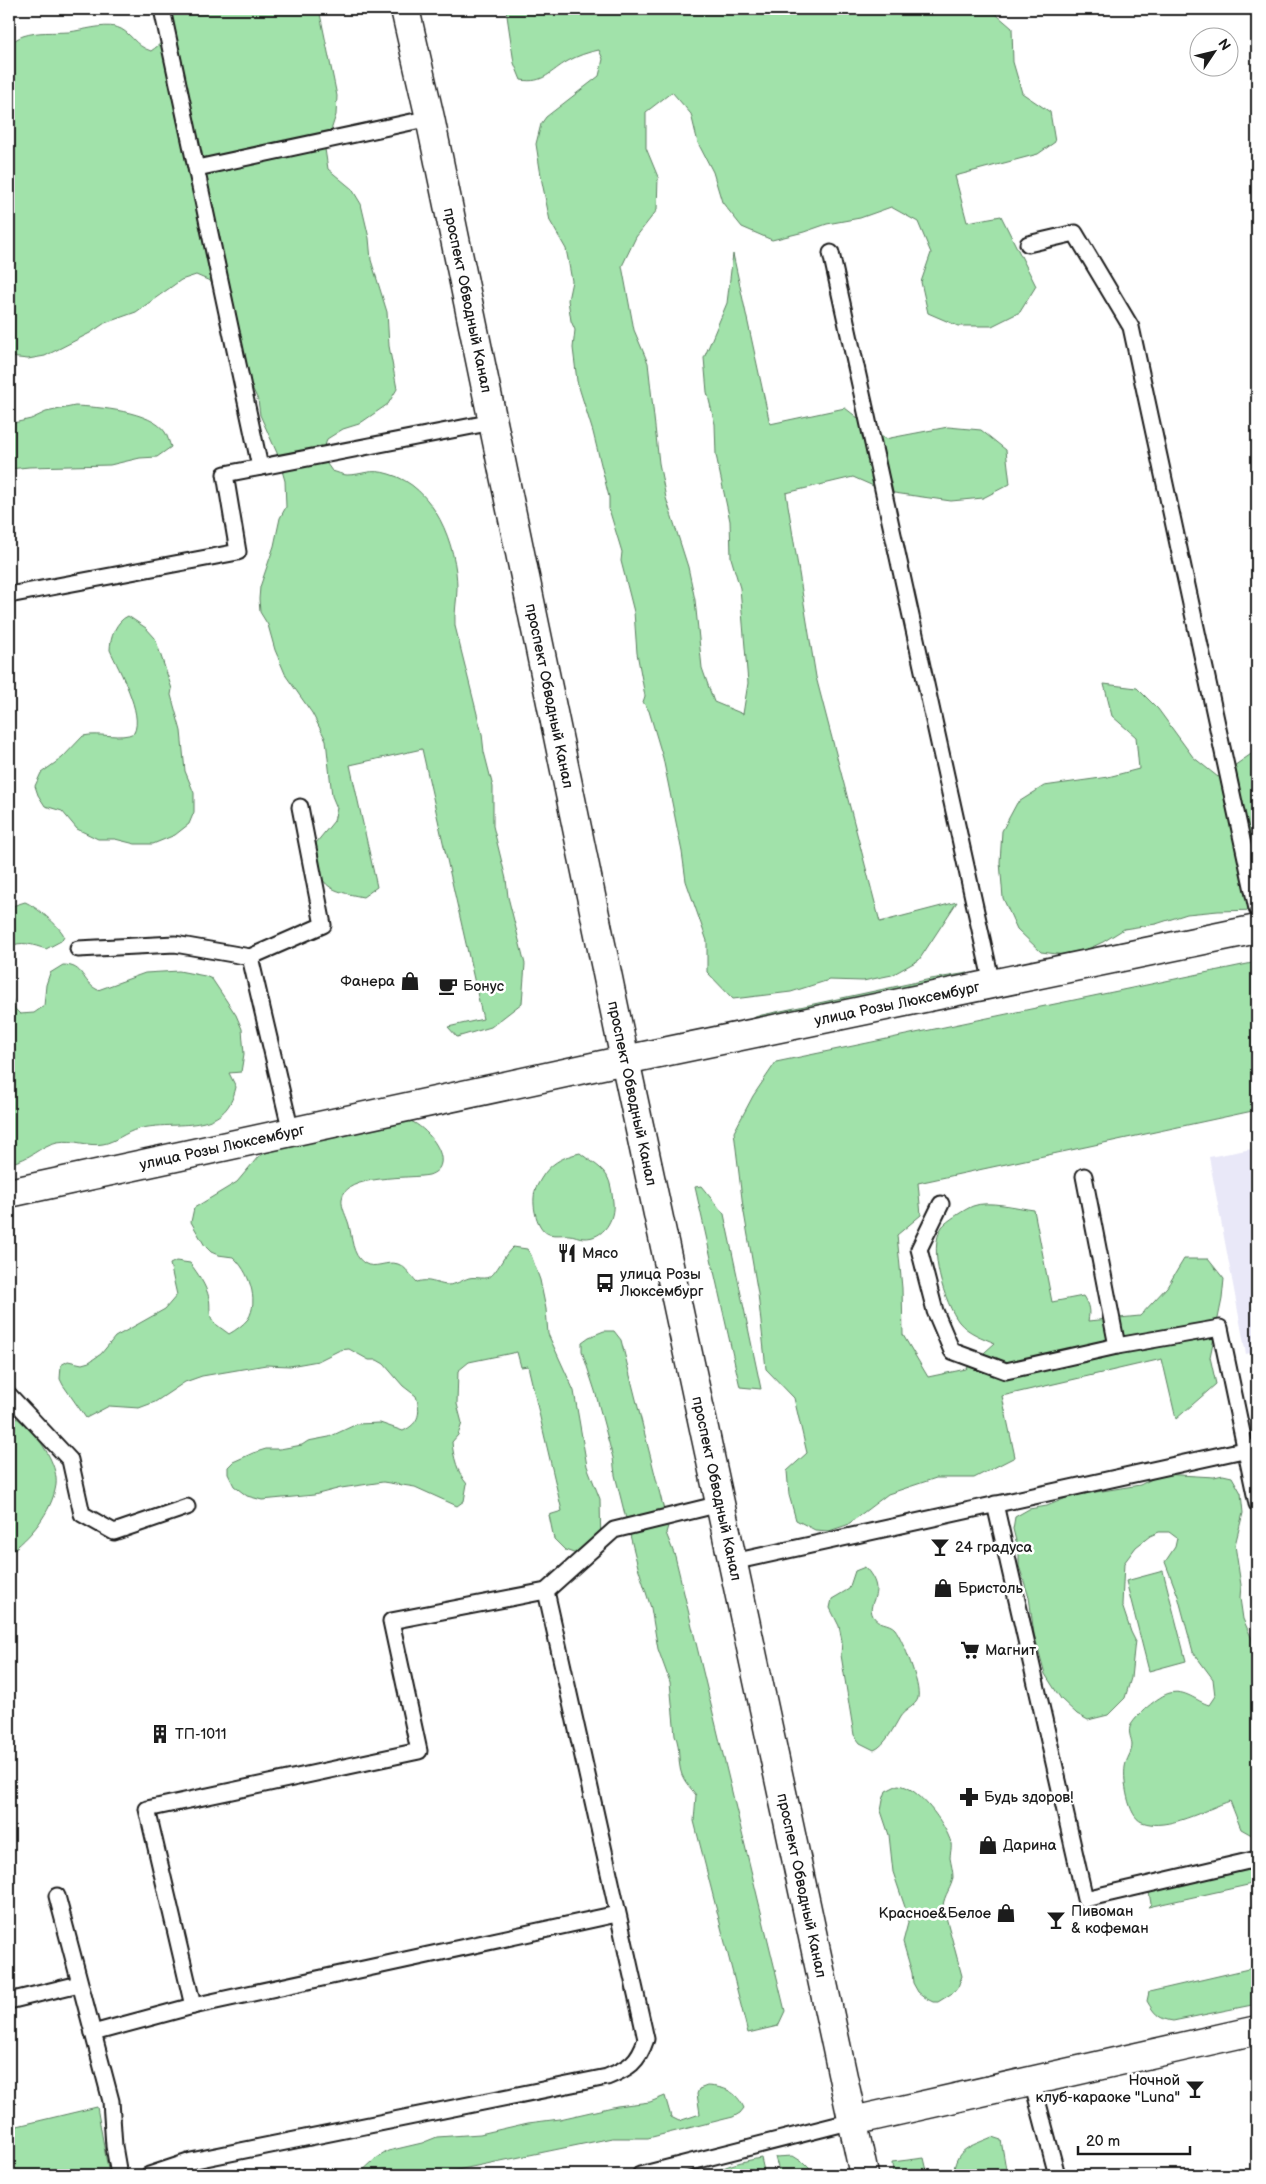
<svg xmlns="http://www.w3.org/2000/svg" width="1266" height="2184" viewBox="0 0 1266 2184" font-family="'Balsamiq Sans',sans-serif">
	<rect width="100%" height="100%" fill="#fff"/>
	<filter id="ink" filterUnits="userSpaceOnUse"><feTurbulence type="fractalNoise" baseFrequency=".02" numOctaves="2"/><feDisplacementMap in="SourceGraphic" scale="10" xChannelSelector="R" yChannelSelector="G"/><feConvolveMatrix kernelMatrix="1 2 1 2 8 2 1 2 1" color-interpolation-filters="sRGB"/></filter>
	<g filter="url(#ink)">
		<!-- built -->
		<polygon fill="#e9e8f8" points="1257,1148 1257,1351 1246,1354 1209,1157"/>
		<!-- green -->
		<g fill="#a1e2aa" stroke="#5e7f63">
			<path d="M166,9H319L337,96L336,115L325,149L328,169L352,189L361,204L369,238L371,260L387,312L389,346L397,389L388,404L359,424L343,429L327,439L322,457L332,471C337,472 342,475 347,475C363,475 370,468 389,474C434,486 457,545 457,588C457,601 454,613 455,626L482,734L484,752L493,787V826L506,879L508,897L525,964L522,1003L491,1027L457,1037L448,1027L483,1019L422,749L350,765L377,887L363,897C328,890 325,889 310,856L316,843L334,821L337,808L332,796L326,740L312,713L286,676L275,650L268,625L260,612L259,599L260,587L274,546L280,518L286,507L285,481L277,453L260,415L258,400L246,375L228,307L210,281L196,275L181,280L136,312L105,323L90,333L45,356L28,359L9,357V44C13,41 18,38 23,36C38,31 53,33 69,32C84,30 102,24 116,27C131,31 134,46 151,51C171,37 168,31 166,9Z"/>
			<path d="M506,9H990L1012,28L1013,62L1022,93L1050,112L1055,142L1038,154L955,176L967,222L1001,216L1036,286L1020,312L992,326H958L928,313L921,282L931,253L918,222L891,207L860,218L827,224L804,232L772,240L742,227L722,202L713,172L698,143L691,114L672,92L646,112V148L658,177L657,210L636,237L622,266L634,330L648,363L659,463L666,498L688,567L695,600L702,668L714,702L743,714L748,683L740,588L731,558L730,521L716,455L715,424L707,392L704,358L727,303L733,254L770,424L845,408L885,439L948,427L981,430L1006,450L1010,484L983,498L951,501L887,492L853,477L786,493L816,677L880,922L957,902L919,960L892,975L863,981L829,980L791,992L733,999L707,972V941L686,881L682,852L663,758L649,711L643,702L645,696L637,653L634,612L621,561L622,552L609,509V497L593,432L577,381L573,348L575,330L571,321L568,300L572,281L568,259L566,249L550,221L542,182L536,144L541,124L546,117L599,76L603,59L599,50C588,52 577,56 568,61C550,71 544,84 521,80L514,63Z"/>
			<path d="M75,406C98,407 151,411 165,432C168,437 169,442 171,447L157,457L140,458L110,465L29,467L9,469V424L31,419L46,412Z"/>
			<path d="M128,616L146,628L155,638L172,689L171,695L181,731L185,771L194,793V812L189,824L175,835L153,844H135L115,839H98L77,829L62,811L45,806L38,795L35,786L41,773L62,758L83,736C100,732 121,740 134,733C144,714 119,670 110,650C110,638 116,621 128,616Z"/>
			<polygon points="1104,684 1137,688 1158,709 1193,757 1218,777 1257,750 1257,910 1218,911 1187,914 1156,924 1124,929 1103,942 1073,956 1041,952 1017,929 1003,898 1000,862 1002,831 1017,803 1044,786 1108,777 1139,769 1136,737 1112,716"/>
			<path d="M25,902C35,906 60,926 64,936L61,941L46,949C33,945 21,940 9,947V907Z"/>
			<path d="M1257,962V1110L918,1183L921,1215L897,1235L902,1288L903,1335L928,1377L966,1369L995,1343C983,1338 968,1333 959,1322C945,1304 927,1248 942,1227C945,1222 967,1208 973,1206C988,1200 1018,1208 1034,1210L1052,1302L1083,1296C1089,1305 1090,1311 1088,1321L1140,1316L1167,1287L1184,1259H1208L1224,1279L1222,1299L1210,1357L1216,1384L1176,1419L1162,1359L1002,1396L1015,1457L974,1478H936L888,1494L847,1525L829,1531L815,1530L796,1520L789,1495L787,1471L807,1453L794,1398L766,1369L758,1294L743,1207L734,1132L753,1096L776,1062Z"/>
			<path d="M63,965C85,965 81,982 98,990L145,973L179,971L205,976L212,979L236,1015L242,1029L244,1054L241,1072L229,1073L236,1087C225,1138 177,1119 138,1129C126,1132 115,1142 103,1144C88,1147 75,1139 57,1142C39,1146 31,1160 9,1163V988L14,1008L20,1014L34,1013L44,1006L46,985L50,973Z"/>
			<polygon points="968,973 973,981 752,1023 755,1017 762,1015 931,979"/>
			<path d="M404,1119C425,1122 460,1165 429,1175C410,1179 344,1174 342,1199C341,1208 347,1217 349,1225C352,1237 352,1255 364,1263C375,1270 387,1260 398,1264C406,1267 411,1276 417,1282C429,1278 436,1284 447,1285C456,1285 462,1280 469,1278C477,1276 485,1281 492,1275C500,1267 504,1255 513,1247L527,1249L531,1255L540,1280L546,1309L548,1334L574,1391L587,1466L600,1499L601,1548L582,1556L565,1550L554,1539L549,1515L562,1511L528,1366L521,1367L517,1352L469,1362L458,1371L457,1404L462,1423L458,1435L452,1442C453,1456 458,1474 467,1484L464,1501L457,1506L415,1487L383,1482L341,1488L314,1495L262,1500L247,1496L234,1486L228,1474V1467L233,1462L253,1453L266,1449H280L302,1445L308,1441L329,1437L357,1424L380,1423L403,1431C420,1423 421,1412 416,1396L403,1386L384,1364L377,1360H369L349,1349L340,1350L318,1361L290,1366L266,1365L202,1376L185,1382L155,1402L139,1408L109,1406L86,1418L63,1385L60,1379L61,1365L68,1361L82,1364L89,1362L101,1354L115,1337L165,1309L177,1295L170,1264L176,1261L190,1263C198,1274 206,1285 209,1298C211,1306 208,1314 213,1321C217,1326 224,1330 229,1334C236,1330 243,1325 248,1319C260,1300 248,1270 233,1257L218,1255L211,1252L205,1246L191,1222L194,1208L237,1182L258,1157L272,1149L307,1143Z"/>
			<path d="M580,1153C588,1160 601,1166 607,1176C611,1183 612,1193 613,1202C615,1219 604,1239 584,1238C579,1238 574,1235 569,1235C563,1234 555,1236 549,1234C535,1229 530,1198 537,1186C547,1166 558,1158 580,1153Z"/>
			<polygon points="701,1186 724,1214 761,1389 740,1387 695,1187"/>
			<path d="M604,1331H614L621,1340L668,1526L666,1533L675,1556L785,2011L778,2026L748,2033L694,1821L696,1795C691,1788 685,1783 682,1775C677,1762 681,1748 675,1735L670,1682L658,1649L651,1608L638,1567L615,1475L613,1458L595,1391L582,1351V1342L589,1337Z"/>
			<path d="M9,1414C19,1418 25,1425 33,1433C44,1445 58,1467 56,1485C52,1512 30,1538 9,1553Z"/>
			<path d="M1162,1474L1214,1477L1223,1475L1232,1477L1241,1493L1243,1513L1235,1545L1241,1585L1240,1598L1243,1619L1257,1650V1838L1241,1829L1230,1801C1206,1809 1167,1832 1142,1822C1128,1817 1123,1780 1125,1767C1126,1759 1132,1753 1132,1745C1132,1739 1128,1734 1130,1727C1134,1717 1159,1695 1170,1693C1185,1689 1196,1701 1209,1705L1215,1696L1213,1679L1193,1652L1178,1596L1165,1562L1175,1547L1177,1538L1169,1532H1159L1150,1536L1136,1547L1124,1563L1122,1605L1131,1632L1135,1640L1131,1678L1125,1698L1108,1715L1088,1720L1077,1714L1061,1699L1045,1674L1034,1634L1029,1597L1019,1566V1553L1013,1529L1015,1517L1029,1509L1047,1506L1071,1496L1140,1485Z"/>
			<path d="M865,1567C889,1594 865,1601 873,1616C878,1625 889,1622 895,1629C903,1640 921,1685 918,1698C916,1706 904,1710 900,1717C894,1727 885,1746 874,1750L860,1743L854,1735L841,1655L842,1641L839,1626L830,1608L832,1599L849,1589L855,1571Z"/>
			<polygon points="1163,1571 1186,1661 1149,1671 1126,1581"/>
			<path d="M898,1785C918,1786 946,1824 951,1843C952,1848 950,1853 950,1858C951,1864 953,1871 953,1877C952,1887 944,1895 943,1906L962,1976L958,1987L954,1992L938,2002H933L927,1999L918,1992L913,1983L912,1973L903,1942L908,1923L907,1913L893,1872L889,1835L881,1811L883,1800L886,1791Z"/>
			<polygon points="1257,1863 1257,1883 1148,1907 1151,1904 1149,1892 1151,1888"/>
			<path d="M1257,1967V2004L1173,2021C1158,2019 1154,2013 1147,2001L1149,1992Z"/>
			<path d="M707,2086C725,2087 736,2091 744,2108L740,2113L733,2117L648,2138H612L433,2175H358L374,2160L388,2151L422,2143L437,2137L480,2134L528,2123L560,2119L617,2106L650,2102L665,2096L671,2117L679,2121L700,2114L697,2094L699,2089Z"/>
			<polygon points="97,2107 109,2175 9,2175 9,2128"/>
			<path d="M992,2137L1001,2140L1007,2175H953C956,2148 969,2147 992,2137Z"/>
			<polygon points="793,2156 804,2163 816,2175 780,2175 775,2157"/>
			<path d="M761,2158L765,2175H710C725,2165 744,2161 761,2158Z"/>
			<polygon points="924,2158 928,2175 893,2175 892,2162"/>
		</g>
		<g fill="none" stroke-linecap="round" stroke-linejoin="round">
			<!-- lane casing -->
			<g stroke="#1c1c1c" stroke-width="19">
				<g id="lane">
					<polyline points="162,9 260,467"/>
					<polyline points="197,168 430,118"/>
					<polyline points="1028,244 1075,233 1131,327 1257,909"/>
					<polyline points="831,253 992,984"/>
					<polyline points="9,595 238,552 225,474 493,422"/>
					<polyline points="78,949 175,944 250,957 323,925 300,807"/>
					<polyline points="250,957 291,1132"/>
					<polyline points="1084,1176 1117,1346 1220,1328 1257,1504"/>
					<polyline points="941,1204 919,1249 935,1311 952,1351 1006,1371 1117,1346"/>
					<polyline points="9,1395 70,1460 82,1514 114,1532 187,1507"/>
					<polyline points="995,1504 1085,1899 1257,1859"/>
					<polyline points="733,1562 1257,1447"/>
					<polyline points="57,1896 111,2101 114,2146 119,2175"/>
					<polyline points="9,2001 79,1984"/>
					<polyline points="193,2006 617,1914"/>
					<polyline points="93,2033 193,2006 147,1809 419,1751 391,1621 546,1591 614,1530 720,1504"/>
					<polyline points="1032,2081 1057,2175"/>
					<path d="M149,2175L191,2161L607,2077C629,2068 638,2063 646,2039L546,1591"/>
					<polyline points="640,2175 853,2121"/>
				</g>
			</g>
			<!-- street casing -->
			<g stroke="#1c1c1c" stroke-width="31">
				<g id="street">
					<path id="s1" d="M9,1193L625,1060L1257,929"/>
					<polyline points="853,2121 1257,2030"/>
				</g>
			</g>
			<!-- secondary casing -->
			<g stroke="#1c1c1c" stroke-width="31">
				<g id="secondary">
					<path id="s2" d="M405,9L430,118L625,1060L864,2175"/>
				</g>
			</g>
			<!-- lane -->
			<use href="#lane" stroke="#fff" stroke-width="15"/>
			<!-- street -->
			<use href="#street" stroke="#fff" stroke-width="28"/>
			<!-- secondary -->
			<use href="#secondary" stroke="#fff" stroke-width="28"/>
		</g>
	</g>
	<!-- icons -->
	<defs>
		<g id="shop-bare" transform="scale(1.5)"><path d="M-5-2.5h2.3a2.7 3.5 0 0 1 5.4 0H5L5.5 6h-11ZM-1.5-2.5h3a1.5 2.3 0 0 0-3 0Z" fill="#1c1c1c" stroke="#fff" stroke-width="2.5" paint-order="stroke"/></g>
		<g id="cafe-bare" transform="scale(1.5)"><path d="M-5.5-4.5H6V0H3Q3 3.5 0 3.5H-2.5Q-5.5 3.5-5.5 0ZM3-3.2v2h1.7v-2ZM-6 4.5H4V6H-6Z" fill="#1c1c1c" stroke="#fff" stroke-width="2.5" paint-order="stroke"/></g>
		<g id="restaurant-bare" transform="scale(1.5)"><path d="M-5-6h1v4h1v-4h1v4h1v-4h1v5L-1.5 .5V6h-2V.5L-5-1ZM5-6V6H3V1.5H1.5Q1.5-4 5-6Z" fill="#1c1c1c" stroke="#fff" stroke-width="2.5" paint-order="stroke"/></g>
		<g id="bus-bare" transform="scale(1.5)"><path d="M-5-6H5V4H4V6H2V4H-2V6H-4V4H-5ZM-3.5-4V0h7V-4ZM-3.5 1.2v1.5H-2V1.2ZM2 1.2v1.5H3.5V1.2Z" fill="#1c1c1c" stroke="#fff" stroke-width="2.5" paint-order="stroke"/></g>
		<g id="bar-bare" transform="scale(1.5)"><path d="M-6-5H6L.8 .8V4.5H3.5V6h-7V4.5H-.8V.8Z" fill="#1c1c1c" stroke="#fff" stroke-width="2.5" paint-order="stroke"/></g>
		<g id="supermarket-bare" transform="scale(1.5)"><path d="M-6-5.5h2.5l.6 2H6L4.5 2H-2.5L-4.4-4H-6ZM-1.5 3.2a1.3 1.3 0 1 0 .1 0ZM3 3.2a1.3 1.3 0 1 0 .1 0Z" fill="#1c1c1c" stroke="#fff" stroke-width="2.5" paint-order="stroke"/></g>
		<g id="building-bare" transform="scale(1.5)"><path d="M-4-6H4V6H1V3H-1V6H-4ZM-2.5-4.3h1.7v1.8h-1.7ZM.8-4.3h1.7v1.8H.8ZM-2.5-1h1.7V.8h-1.7ZM.8-1h1.7V.8H.8Z" fill="#1c1c1c" stroke="#fff" stroke-width="2.5" paint-order="stroke"/></g>
		<g id="pharmacy-bare" transform="scale(1.5)"><path d="M-2-6h4v4h4v4h-4v4h-4v-4h-4v-4h4Z" fill="#1c1c1c" stroke="#fff" stroke-width="2.5" paint-order="stroke"/></g>
	</defs>
	<g fill-rule="evenodd">
		<use href="#shop-bare" x="410" y="981"/>
		<use href="#cafe-bare" x="448" y="986"/>
		<use href="#restaurant-bare" x="567" y="1253"/>
		<use href="#bus-bare" x="605" y="1283"/>
		<use href="#bar-bare" x="940" y="1547"/>
		<use href="#shop-bare" x="943" y="1588"/>
		<use href="#supermarket-bare" x="970" y="1650"/>
		<use href="#building-bare" x="160" y="1734"/>
		<use href="#pharmacy-bare" x="969" y="1797"/>
		<use href="#shop-bare" x="988" y="1845"/>
		<use href="#shop-bare" x="1006" y="1913"/>
		<use href="#bar-bare" x="1056" y="1920"/>
		<use href="#bar-bare" x="1195" y="2089"/>
	</g>
	<g text-anchor="middle" stroke-width="5" stroke-linejoin="round" paint-order="stroke">
		<!-- street labels -->
		<g font-size="15" fill="#1c1c1c" stroke="#fff">
			<text dy="5" stroke="none"><textPath href="#s2" startOffset="298">проспект Обводный Канал</textPath></text>
			<text dy="5" stroke="none"><textPath href="#s2" startOffset="702">проспект Обводный Канал</textPath></text>
			<text dy="5" stroke="none"><textPath href="#s1" startOffset="908">улица Розы Люксембург</textPath></text>
			<text dy="5" stroke="none"><textPath href="#s2" startOffset="1108">проспект Обводный Канал</textPath></text>
			<text dy="5" stroke="none"><textPath href="#s1" startOffset="218">улица Розы Люксембург</textPath></text>
			<text dy="5" stroke="none"><textPath href="#s2" startOffset="1512">проспект Обводный Канал</textPath></text>
			<text dy="5" stroke="none"><textPath href="#s2" startOffset="1918">проспект Обводный Канал</textPath></text>
		</g>
		<!-- poi labels -->
		<g font-size="15" fill="#1c1c1c" stroke="#fff" text-anchor="start">
			<text x="395" y="986" text-anchor="end">Фанера</text>
			<text x="463" y="991">Бонус</text>
			<text x="582" y="1258">Мясо</text>
			<text x="620" y="1279">улица Розы<tspan x="620" dy="17">Люксембург</tspan></text>
			<text x="955" y="1552">24 градуса</text>
			<text x="958" y="1593">Бристоль</text>
			<text x="985" y="1655">Магнит</text>
			<text x="175" y="1739">ТП-1011</text>
			<text x="984" y="1802">Будь здоров!</text>
			<text x="1003" y="1850">Дарина</text>
			<text x="1071" y="1916">Пивоман<tspan x="1071" dy="17">&amp; кофеман</tspan></text>
			<text x="991" y="1918" text-anchor="end">Красное&amp;Белое</text>
			<text x="1180" y="2085" text-anchor="end">Ночной<tspan x="1180" dy="17">клуб-караоке "Luna"</tspan></text>
		</g>
	</g>
	<!-- margin -->
	<rect width="1266" height="2184" fill="none" stroke="#fff" stroke-width="30"/>
	<rect x="15" y="15" width="1236" height="2154" fill="none" stroke="#1c1c1c" stroke-width="2" filter="url(#ink)"/>
	<!-- north arrow -->
	<g transform="translate(1214 52) rotate(55)"><circle r="24" fill="#ffffff" stroke="#a4a4a4"/>
	<path d="M0-4L9 19L0 12L-9 19Z" fill="#1c1c1c"/>
	<text y="-8" font-size="14" font-weight="bold" text-anchor="middle" fill="#1c1c1c">N</text>
	</g>
	<!-- scale -->
	<path d="M1078 2146v8h112v-8" fill="none" stroke="#1c1c1c" stroke-width="2.5"/>
	<text x="1086" y="2146" font-size="15" fill="#1c1c1c" stroke="#ffffff" stroke-width="4" paint-order="stroke">20 m</text>
</svg>
